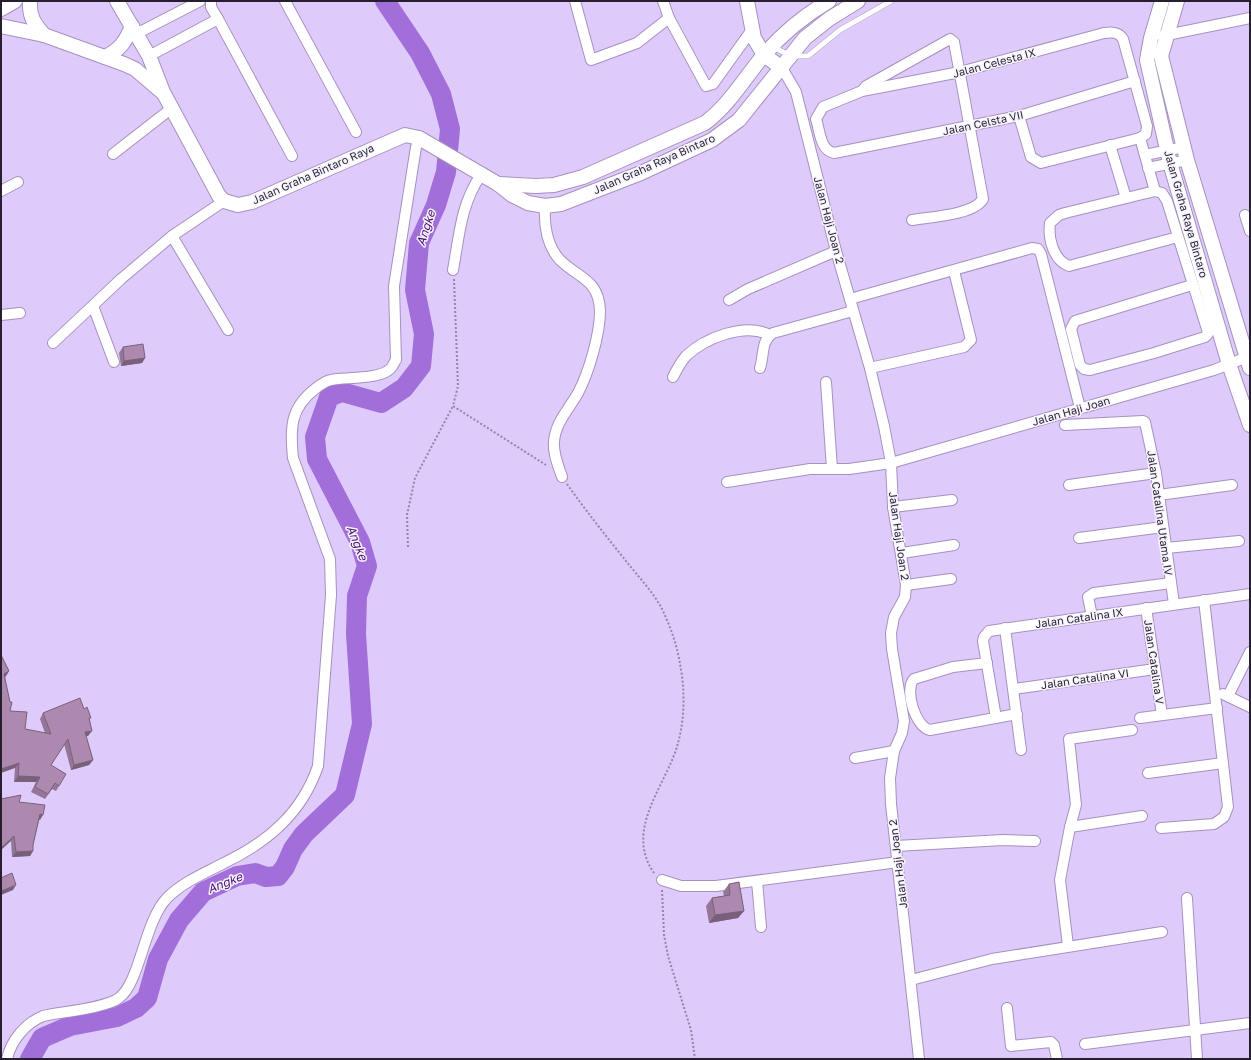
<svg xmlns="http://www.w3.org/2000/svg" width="1251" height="1060" viewBox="0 0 1251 1060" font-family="'Golos Text',sans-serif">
	<rect width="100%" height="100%" fill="#dfcbfb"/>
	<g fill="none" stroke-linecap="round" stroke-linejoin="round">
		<!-- river -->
		<polyline stroke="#a26eda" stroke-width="20" points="30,1059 42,1038 70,1026 117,1017 136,1008 147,998 158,959 179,920 203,892 237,876 255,873 266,877 278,876 285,867 293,849 304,834 345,795 362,724 356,634 357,596 367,566 360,542 317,459 315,437 329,397 342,392 381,403 404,388 421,366 424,334 415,290 419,243 436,205 446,172 450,129 441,94 420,53 385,1"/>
		<!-- lane casing -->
		<g stroke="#a591be" stroke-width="6">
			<polyline id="lane" points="773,47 791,56 808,56 840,30 891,1"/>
		</g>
		<!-- street casing -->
		<g stroke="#a591be" stroke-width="12">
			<g id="street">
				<polyline points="211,1 211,7 218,19"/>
				<polyline points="285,1 356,132"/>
				<polyline points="575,1 591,60 637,43 669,18"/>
				<polyline points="663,1 669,18 706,86 713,84 751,31"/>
				<polyline points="136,34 200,1"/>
				<polyline points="1162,36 1250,18"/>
				<polyline points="149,56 218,19 292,156"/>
				<polyline points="782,68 796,92 836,251 870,368 884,426 891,463 893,507 906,585 905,597 894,617 891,633 892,649 904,721 902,733 894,751 890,778 891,804 919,1059"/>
				<path d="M863,90L866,86L950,39L954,42L983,199C974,215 929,217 912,220"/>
				<path d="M1019,116L1031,157L1041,163L1140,138L1146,134L1147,126L1123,39C1119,32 1112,32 1104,33L960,72L862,91L823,107L816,119C820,131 820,150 834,153L1019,116L1135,81"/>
				<polyline points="1140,138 1155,191"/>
				<polyline points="1110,145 1126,198"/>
				<polyline points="113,154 172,108"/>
				<polyline points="1145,155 1184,147"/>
				<polyline points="1148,168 1187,160"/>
				<polyline points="1,191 18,182"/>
				<path d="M545,206C544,224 547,246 560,260C578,278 599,279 600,311C600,334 589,372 578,393C569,409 555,423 554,442C553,454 558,465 562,477"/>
				<polyline points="1245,215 1250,231"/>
				<polyline points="172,236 228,330"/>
				<path d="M1178,237L1069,266C1053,260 1048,238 1050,223L1059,215L1065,213L1155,191L1162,193L1167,201L1207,329L1208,334L1205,337L1154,353L1090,370L1084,369L1080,365L1071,329L1075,321L1192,285"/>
				<path d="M453,270C459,237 461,203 481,175"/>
				<polyline points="850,299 1032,248 1038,249 1041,254 1080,408"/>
				<polyline points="729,300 748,289 836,251"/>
				<polyline points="93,306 114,362"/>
				<polyline points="1,315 20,313"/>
				<polyline points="53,343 121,279 172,236 224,201"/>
				<path d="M760,368C764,356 761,340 773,333L853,311"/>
				<polyline points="870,368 964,347 971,340 954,271"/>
				<path d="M673,377C677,369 680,363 686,356C705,338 745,322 770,335"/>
				<polyline points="826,382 832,469"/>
				<polyline points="1065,425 1143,421 1145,422 1156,473 1174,604"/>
				<polyline points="727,482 810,469 849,469 891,463 1214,370 1250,356"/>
				<polyline points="1069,485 1156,473"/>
				<polyline points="1159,495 1232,485"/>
				<polyline points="893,507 952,500"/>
				<polyline points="1079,538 1163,527"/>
				<polyline points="1166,548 1239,541"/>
				<polyline points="902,553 954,545"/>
				<polyline points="906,585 951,579"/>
				<polyline points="1146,608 1162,715"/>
				<polyline points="1092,616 1088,597 1094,593 1171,583"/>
				<polyline points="1005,628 1021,750"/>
				<path d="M987,663L953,667L914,679C904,689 915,727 930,730L1017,714"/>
				<polyline points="1014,689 1155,669"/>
				<polyline points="1223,694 1250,707"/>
				<polyline points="1228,696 1250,652"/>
				<polyline points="996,718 983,641 984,637 989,631 1250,594"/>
				<polyline points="1140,718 1217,708"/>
				<polyline points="855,758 894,751"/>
				<polyline points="1148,773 1223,763"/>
				<polyline points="1070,827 1142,816"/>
				<polyline points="1161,828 1214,824 1224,817 1228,807 1204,600"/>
				<polyline points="896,846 1003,840 1035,841"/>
				<polyline points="662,880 681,886 716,886 898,862"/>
				<polyline points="757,881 761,927"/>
				<polyline points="1187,898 1197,1059"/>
				<polyline points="1068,946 1060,880 1070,827 1076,805 1069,739 1132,730"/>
				<polyline points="911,980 992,959 1162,932"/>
				<polyline points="1007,1008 1011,1046 1051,1042 1054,1045 1057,1059"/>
				<polyline points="1085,1044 1250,1023"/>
				<path d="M7,1059C11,1040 26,1023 43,1016C61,1012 106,1008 119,998C140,983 144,922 167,898C183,882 205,873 224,863C268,842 302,813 318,766L331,595L330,559L293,458C290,429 290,408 315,389C320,385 325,381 331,380C345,377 381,380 391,368C393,366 394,362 396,360L394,286L416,147L419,138"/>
			</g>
		</g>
		<!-- secondary casing -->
		<g stroke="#a591be" stroke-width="16">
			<g id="secondary">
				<path d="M30,1C29,16 34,24 44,35"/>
				<polyline points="117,1 149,56 163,92 219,196 224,201 238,205 252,202 405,135 419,138 498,184 512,195 528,203 545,206 561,204 641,173 712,140 739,120 805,38 829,19 858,1"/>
				<polyline points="747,1 754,38 764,55 782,68"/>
				<polyline points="1162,1 1151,38 1147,60 1170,163 1229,364 1250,425"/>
				<polyline points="1177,1 1161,56 1187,160 1250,368"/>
				<polyline points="1,9 15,1"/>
				<polyline points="1,26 44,35 124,64 135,69 162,92"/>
				<path d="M105,57C120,50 126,41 132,26"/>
				<path d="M498,184L536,186L554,185L583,177L705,123C729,105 744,79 763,56C781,35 805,15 829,1"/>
			</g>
		</g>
		<!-- path -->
		<g stroke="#9485a8" stroke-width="2" stroke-dasharray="2 2" stroke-linecap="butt">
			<polyline points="454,279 458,386 453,406 546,465"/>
			<path d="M567,484C586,511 606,536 626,561C638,576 652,591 661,607C670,625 677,645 680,664C685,689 685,718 678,743C668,783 623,829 654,873"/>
			<polyline points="408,547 407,515 415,478 453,406"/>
			<polyline points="662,890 664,935 668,956 691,1030 695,1059"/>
		</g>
		<!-- lane -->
		<use href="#lane" stroke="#fff" stroke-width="5"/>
		<!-- street -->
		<use href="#street" stroke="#fff" stroke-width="10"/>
		<!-- secondary -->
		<use href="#secondary" stroke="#fff" stroke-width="14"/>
	</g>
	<!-- wall -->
	<g fill="#957696">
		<polygon points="123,347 145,358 142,363 121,366 119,353"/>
		<polygon points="1,655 9,671 6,676 5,677 10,711 25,729 45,733 40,719 43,713 84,709 90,720 88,736 86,736 93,760 89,765 71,770 64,744 51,765 59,786 56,791 52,789 45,799 31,792 36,782 14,782 15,768"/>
		<polygon points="19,802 40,820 39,820 33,845 33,851 30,856 12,857 11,841"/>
		<polygon points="729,884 744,911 738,918 709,923 706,906 712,898 724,896 723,892"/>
	</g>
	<!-- shaded-wall -->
	<g fill="#79607a">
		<polygon points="145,358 142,363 121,366 124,361"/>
		<polygon points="9,671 6,676 1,679 4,674"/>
		<polygon points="92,731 88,736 82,737 85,732"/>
		<polygon points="93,760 89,765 71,770 74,765"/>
		<polygon points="19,763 15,768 1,773 1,769"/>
		<polygon points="18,776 40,777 36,782 14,782"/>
		<polygon points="40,814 43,815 40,820 36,819"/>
		<polygon points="14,836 11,841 1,850 1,848"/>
		<polygon points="33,851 30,856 12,857 16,852"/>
		<polygon points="16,885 13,890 1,895 1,891"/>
		<polygon points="744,911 738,918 709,923 715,915"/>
	</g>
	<!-- building -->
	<g fill="#ad89af" stroke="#79607a">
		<polygon points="143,344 145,358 124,361 123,347"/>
		<polygon points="1,655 9,671 4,674 10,702 12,702 10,711 27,712 25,729 51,734 43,713 80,698 84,709 87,707 91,718 89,718 92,731 85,732 93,760 74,765 68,739 51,765 66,774 59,786 55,783 48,794 35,787 40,777 18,776 19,763 1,769"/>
		<polygon points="21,795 19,802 45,805 43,815 40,814 33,845 33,851 16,852 14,836 1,848 1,799"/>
		<polygon points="12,873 16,885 1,891 1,878 3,877"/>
		<polygon points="739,882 744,911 715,915 712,898 730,895 729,884"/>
	</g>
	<g text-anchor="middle" stroke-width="3" stroke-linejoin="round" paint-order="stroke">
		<!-- street labels -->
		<g font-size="11" fill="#271f30" stroke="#f8f4fe">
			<text transform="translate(994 63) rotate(-15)" y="4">Jalan Celesta IX</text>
			<text transform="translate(983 123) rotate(-12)" y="4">Jalan Celsta VII</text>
			<text transform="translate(654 164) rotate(-24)" y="4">Jalan Graha Raya Bintaro</text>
			<text transform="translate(313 174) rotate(-24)" y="4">Jalan Graha Bintaro Raya</text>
			<text transform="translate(1186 214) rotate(74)" y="4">Jalan Graha Raya Bintaro</text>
			<text transform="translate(829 220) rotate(75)" y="4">Jalan Haji Joan 2</text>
			<text transform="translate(1071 411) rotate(-16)" y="4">Jalan Haji Joan</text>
			<text transform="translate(1160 513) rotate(82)" y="4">Jalan Catalina Utama IV</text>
			<text transform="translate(899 536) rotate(82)" y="4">Jalan Haji Joan 2</text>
			<text transform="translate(1079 618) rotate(-8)" y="4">Jalan Catalina IX</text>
			<text transform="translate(1154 662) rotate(82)" y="4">Jalan Catalina V</text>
			<text transform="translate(1085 679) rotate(-8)" y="4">Jalan Catalina VI</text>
			<text transform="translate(898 864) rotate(-97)" y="4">Jalan Haji Joan 2</text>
		</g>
		<!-- water labels -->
		<g font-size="12" font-style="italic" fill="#481072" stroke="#f8f4fe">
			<text transform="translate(426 228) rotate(-72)" y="4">Angke</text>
			<text transform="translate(357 543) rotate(68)" y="4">Angke</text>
			<text transform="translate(225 883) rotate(-22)" y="4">Angke</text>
		</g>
	</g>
	<!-- border -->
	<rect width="1251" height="1060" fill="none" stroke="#271f30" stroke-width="4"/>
</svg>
